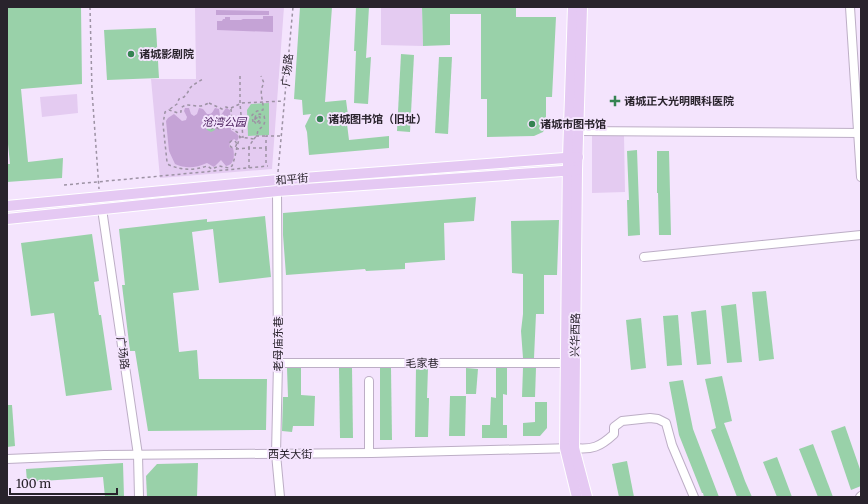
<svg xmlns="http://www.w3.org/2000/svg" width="868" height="504" viewBox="0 0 868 504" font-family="Merriweather,'Noto Sans SC',serif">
	<rect width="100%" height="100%" fill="#f4e4fd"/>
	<!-- green -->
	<g fill="#e4cbf1">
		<polygon points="195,7 284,7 272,169 160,178 151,79 196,79"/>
		<polygon points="381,7 422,7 423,46 381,45"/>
		<polygon points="77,94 78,113 42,117 40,97"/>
		<polygon points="592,135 624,135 625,192 592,193"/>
	</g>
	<!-- water -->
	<g fill="#c5a3d6">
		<polygon points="216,10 269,11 269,15 216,15"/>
		<polygon points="263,16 273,16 273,32 217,30 217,21 222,21 223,19 225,19 225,17 230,17 230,20 241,20 243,19 263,19"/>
		<path d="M185,108H189L191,114L194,116L197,114L199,108L203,109L207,114C213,114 212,112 215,108L219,109L220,115H221L226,108L230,110L231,130C234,133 242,134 237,141L234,139L230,143L229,147L233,148C235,156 234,165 226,166L221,160L214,167L207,163C196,168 186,169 175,164L169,151L166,121L168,118L174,114L182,121L186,120L187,117L184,111Z"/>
	</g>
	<!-- building -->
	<g fill="#99d1a9">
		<polygon points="7,7 81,7 82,84 21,89 28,162 63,158 62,178 7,182 7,164 10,164 8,144 7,144"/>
		<polygon points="300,7 332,7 325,102 346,100 349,123 347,124 349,140 389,136 389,148 309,155 307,132 305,126 311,114 303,115 302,100 294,99"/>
		<polygon points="356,7 369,7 366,58 371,57 368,104 354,103 356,51 354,51"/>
		<polygon points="422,7 516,7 516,17 556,17 552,97 546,97 546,126 543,132 534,136 487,137 487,99 481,99 481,14 450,14 450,45 423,46"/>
		<polygon points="156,28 159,78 107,80 104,30"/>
		<polygon points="401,54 414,55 410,132 397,131"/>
		<polygon points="439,57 452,57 448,134 435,133"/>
		<polygon points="269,103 269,135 248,136 247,110 251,104"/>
		<polygon points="210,123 215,125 215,130 211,132 207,130 206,126"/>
		<polygon points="637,150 640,235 628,236 627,200 629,200 627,151"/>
		<polygon points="657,151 669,151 671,235 659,235 658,193 657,193"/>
		<polygon points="476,197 474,221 444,223 445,260 405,263 405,269 366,271 365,269 286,275 283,235 283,213"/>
		<polygon points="265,216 271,277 219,283 213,229 192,232 199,290 173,293 179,352 197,350 199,379 267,379 266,430 148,431 135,351 130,351 122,285 125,285 119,229 207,219 207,222"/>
		<polygon points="559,220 557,275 544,275 544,314 536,314 534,358 523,358 521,331 523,314 523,274 512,273 511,221"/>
		<polygon points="92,234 99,281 94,282 99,315 101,315 112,390 66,396 54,313 31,316 21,243"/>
		<polygon points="766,291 774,359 759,361 752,292"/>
		<polygon points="736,304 742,362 727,363 721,306"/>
		<polygon points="706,310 711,364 697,365 691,312"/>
		<polygon points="678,315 682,365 667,366 663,316"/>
		<polygon points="641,318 646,368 631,370 626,320"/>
		<polygon points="287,368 301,368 301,395 315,396 314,426 293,426 292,432 282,431 283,397 288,397"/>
		<polygon points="339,368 352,368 353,438 340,438"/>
		<polygon points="380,368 391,368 392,440 380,440"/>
		<polygon points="416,368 428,368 427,398 429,398 428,437 415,437"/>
		<polygon points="466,368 478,369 476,394 466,394"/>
		<polygon points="496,368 507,368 507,395 503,394 503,425 507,425 507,438 482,438 482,425 490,425 491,397 496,398"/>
		<polygon points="523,368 536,368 535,397 522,397"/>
		<polygon points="722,376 732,421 724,423 745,481 752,497 737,497 711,430 716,428 705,379"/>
		<polygon points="683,380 693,429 719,497 704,497 703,493 702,493 679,435 669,382"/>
		<polygon points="450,396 466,396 465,436 449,436"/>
		<polygon points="535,402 547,402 547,428 540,436 523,436 523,423 535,422"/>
		<polygon points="7,405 12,405 15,446 7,447"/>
		<polygon points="845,426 861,472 861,486 851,490 831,431"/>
		<polygon points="813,444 833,497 818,497 799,449"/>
		<polygon points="777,457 792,497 777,497 763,462"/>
		<polygon points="627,461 634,497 619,497 612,464"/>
		<polygon points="123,463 124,497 105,497 103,477 27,482 26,469"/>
		<polygon points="198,463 197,497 147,497 146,476 157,464"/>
	</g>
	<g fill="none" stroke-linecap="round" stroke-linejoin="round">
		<!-- minor casing -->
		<g stroke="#bdaec6" stroke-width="10">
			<g id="minor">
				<polyline points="850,7 861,177"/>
				<polyline points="578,131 861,133"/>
				<polyline points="277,191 278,363 276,454 280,497"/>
				<polyline points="102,209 138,455 139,497"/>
				<polyline points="644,257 861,235"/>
				<polyline points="278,363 565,363"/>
				<polyline points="369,381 369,453"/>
				<path d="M7,459L104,455L372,453L574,448C592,450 600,447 614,434V427L622,421L650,418L658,419L666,423L672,445L694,497"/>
				<polyline points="860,497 861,496"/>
			</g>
		</g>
		<!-- major casing -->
		<g stroke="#fff" stroke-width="12">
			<g id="major">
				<polyline points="573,7 568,157 565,448 577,497"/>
				<polyline points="582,7 577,170 574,448 587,497"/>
				<polyline points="7,206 277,180 578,157"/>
				<polyline points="7,219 277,191 577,170"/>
			</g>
		</g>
		<!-- path -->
		<g stroke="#9d92a4" stroke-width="1.5" stroke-dasharray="3 3" stroke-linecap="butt">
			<polyline points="90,7 92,91 99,189"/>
			<polyline points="240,76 240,103 243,138"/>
			<path d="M209,103L222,109L226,107L231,109L233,130L237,132L240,137C236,147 236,156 232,166L229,168L219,166L212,169L207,166C193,171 182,170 169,165L167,162L163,124L165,112L169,110L178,113L181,112V108C187,102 193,107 200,106C203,106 206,104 209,103Z"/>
			<polyline points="231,108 242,103 284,101"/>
			<polyline points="170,109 177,104 179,99 184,97 188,92 189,89 193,85 203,79"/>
			<circle cx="257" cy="120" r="2"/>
			<path d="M253,122L252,115L257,111L263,110C264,100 258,93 264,83L261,76"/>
			<polyline points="211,129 215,127 220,129 227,126 232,127"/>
			<polyline points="256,136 266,136"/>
			<path d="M254,139L257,135L258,130C264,126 266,123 264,116L260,114L256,115L254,121L256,124L260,123V117L257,116L255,118V121"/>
			<circle cx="233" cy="144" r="3.5"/>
			<polyline points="266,148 266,166"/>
			<polyline points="236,149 249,148 249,146 254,139 240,137"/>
			<polyline points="249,168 249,148 266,148 266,136 280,136"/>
			<polyline points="278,172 293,7"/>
			<polyline points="64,185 268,166"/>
		</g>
		<!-- minor -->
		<use href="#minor" stroke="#fff" stroke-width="8"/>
		<!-- major -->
		<use href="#major" stroke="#e5c9f3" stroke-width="10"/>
	</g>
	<!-- markers -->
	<g fill="#358352" stroke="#f4e4fd" stroke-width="1.5">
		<circle cx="131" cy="54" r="4"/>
		<path d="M613 95h4v4h4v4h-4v4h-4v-4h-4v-4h4z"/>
		<circle cx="320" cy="119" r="4"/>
		<circle cx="532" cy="124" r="4"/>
	</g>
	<g text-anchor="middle" stroke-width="4" stroke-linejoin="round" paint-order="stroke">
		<!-- poi labels -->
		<g font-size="11" font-weight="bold" fill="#29232c" stroke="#f4e4fd" text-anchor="start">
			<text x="139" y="58">诸城影剧院</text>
			<text x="624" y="105">诸城正大光明眼科医院</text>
			<text x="328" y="123">诸城图书馆（旧址）</text>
			<text x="540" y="128">诸城市图书馆</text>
		</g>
		<!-- street labels -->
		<g font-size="11" fill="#29232c" stroke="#f4e4fd">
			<text transform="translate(287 70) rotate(-84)" y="4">广场路</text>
			<text transform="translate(292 179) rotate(-5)" y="4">和平街</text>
			<text transform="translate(575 335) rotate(-89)" y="4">兴华西路</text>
			<text transform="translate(278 344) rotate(-90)" y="4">老母庙东巷</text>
			<text transform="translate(123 353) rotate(82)" y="4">广场路</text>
			<text x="422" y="367">毛家巷</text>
			<text x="290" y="458">西关大街</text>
		</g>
		<!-- park labels -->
		<g font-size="11" font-style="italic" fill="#4c215f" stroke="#f4e4fd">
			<text x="224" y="126">沧湾公园</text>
		</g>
	</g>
	<!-- border -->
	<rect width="868" height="504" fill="none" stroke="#29232c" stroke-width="16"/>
	<!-- scale -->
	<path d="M10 488v6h107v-6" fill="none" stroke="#29232c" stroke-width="2"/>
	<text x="16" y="488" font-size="12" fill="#29232c" stroke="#f4e4fd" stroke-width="3" paint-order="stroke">100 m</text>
</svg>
